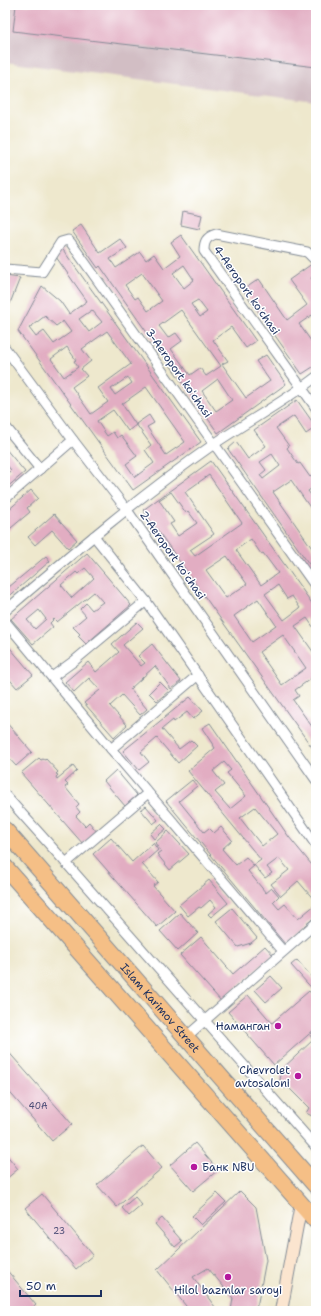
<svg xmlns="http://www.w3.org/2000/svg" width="321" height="1316" viewBox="0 0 321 1316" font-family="'Shantell Sans',sans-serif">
	<rect width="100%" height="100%" fill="#fff"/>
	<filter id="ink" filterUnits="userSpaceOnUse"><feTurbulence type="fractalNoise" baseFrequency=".025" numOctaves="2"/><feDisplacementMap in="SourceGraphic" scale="8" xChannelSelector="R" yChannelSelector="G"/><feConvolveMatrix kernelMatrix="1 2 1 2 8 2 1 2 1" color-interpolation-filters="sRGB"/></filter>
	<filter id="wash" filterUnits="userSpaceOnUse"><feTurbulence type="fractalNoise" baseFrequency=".012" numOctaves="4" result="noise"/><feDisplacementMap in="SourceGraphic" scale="16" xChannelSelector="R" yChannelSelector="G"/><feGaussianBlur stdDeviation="0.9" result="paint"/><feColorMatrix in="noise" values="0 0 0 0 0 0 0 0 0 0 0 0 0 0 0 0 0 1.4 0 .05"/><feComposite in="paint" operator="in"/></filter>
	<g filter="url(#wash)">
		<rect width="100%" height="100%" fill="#eee8cd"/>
		<!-- industrial -->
		<polygon fill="#d2bec4" points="5,5 316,5 316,102 5,62"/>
		<g id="blocks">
			<!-- building -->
			<g fill="#e2adc2" fill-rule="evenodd">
				<polygon points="16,5 316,5 316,67 13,31"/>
				<polygon points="183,211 202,215 199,229 181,225"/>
				<path d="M81,225L100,253L120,239L127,248L110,259L116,268L140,252L146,260L154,254L164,268L180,256L171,242L181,235L256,341L246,348L231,327L213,340L228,361L222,364L246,398L270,381L256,361L266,355L286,384L218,433L100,266L98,268L72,231ZM184,265L194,280L184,288L173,273ZM142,273L162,301L148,311L138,297L135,299L125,285ZM198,300L207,312L200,317L191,304ZM181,310L221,366L206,376L200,368L190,375L171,349L182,341L176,333L168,338L159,326ZM218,379L232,400L216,411L202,391Z"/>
				<path d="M61,247L201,442L133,490L18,331L42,286L60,301L69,314L87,301L56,257ZM92,310L102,322L89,332L79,319ZM45,316L56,326L63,321L71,332L54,344L44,331L36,337L29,328ZM107,331L131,364L98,388L108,402L91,414L72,387L87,376L81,369L91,361L82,349ZM67,347L76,360L74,361L78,367L64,377L51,359ZM128,377L132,383L115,395L111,389ZM146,387L185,442L166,455L147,427L154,423L149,415L136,424L151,445L145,450L154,463L135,477L126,464L137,456L121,435L117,438L113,432L107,436L97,421L113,410L128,431L136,425L122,404Z"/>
				<polygon points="316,261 316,274 311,278 316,285 316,321 312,315 299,324 316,348 316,365 302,374 243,290 259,279 287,320 307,305 289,280"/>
				<polygon points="5,276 20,278 5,316 5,291 7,285 5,285"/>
				<path d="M297,400L316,427L306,434L294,416L276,428L289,446L287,448L298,464L300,463L310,477L316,472V493L312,488L308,491L314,499L316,497V516L291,480L273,492L316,554V574L228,449L236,442L248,459L266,446L254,430ZM272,454L280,466L263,479L260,475L266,470L260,462Z"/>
				<polygon points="5,448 25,472 5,489 5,476 11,470 5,463"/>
				<path d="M211,461L316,609V631L307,618L295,626L316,656V682L313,677L295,690L299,696L293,700L313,728L316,726V753L143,510ZM209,475L242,523L195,556L190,550L214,534L185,492ZM171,492L186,513L188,511L197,523L178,536L170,524L174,522L159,500ZM251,539L261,554L263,553L278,573L261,585L236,550ZM227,556L247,584L226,598L206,570ZM278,585L287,599L292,596L300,608L284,620L265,594ZM258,599L276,625L252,642L234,616ZM283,635L306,668L282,685L259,652Z"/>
				<polygon points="31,490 38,498 27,508 30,512 5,533 5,513"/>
				<polygon points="54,514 77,540 68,548 52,530 35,545 28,537"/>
				<path d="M87,553L131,605L86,644L78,636L80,634L73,627L86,616L80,609L86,603L92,610L103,602L94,592L57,622L54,619L50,623L53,627L33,644L11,619ZM85,568L94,578L72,598L61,585L76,572L78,574ZM39,610L46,619L35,629L27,620Z"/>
				<polygon points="46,556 50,561 5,600 5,586 7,585 9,587"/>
				<polygon points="137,622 143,628 123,645 141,666 145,663 138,656 152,644 181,681 171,689 155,666 130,689 147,709 140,715 122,695 110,706 127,725 114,737 84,703 100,690 89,678 74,692 65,682 88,662 96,672 119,652 112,644"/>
				<polygon points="5,642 33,675 17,688 5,674"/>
				<polygon points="160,682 169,691 157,701 149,693"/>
				<polygon points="190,697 203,711 193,719 187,712 174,722 173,720 162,729 179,749 191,740 197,746 178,763 157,738 141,752 149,762 139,770 123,751"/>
				<polygon points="5,721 32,752 16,766 5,754"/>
				<path d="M210,723L289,837L316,870V902L298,881L281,896L271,884L289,870L279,858L267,867L272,873L265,878L254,865L261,860L188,771L215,748L202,728ZM224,762L231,770L227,773L246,796L230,809L215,792L224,785L213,771ZM255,807L277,834L262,846L240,818Z"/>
				<polygon points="39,758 41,760 43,759 45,760 46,759 58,772 56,774 58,775 56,777 57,779 73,766 77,771 65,782 68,785 65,787 79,804 76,807 80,812 76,816 85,826 89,822 97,832 83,844 21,773"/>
				<polygon points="116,770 137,795 125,806 104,781"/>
				<polygon points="192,780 197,786 179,801 204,832 209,828 214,833 221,827 232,840 222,849 236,865 246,857 254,866 248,871 266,893 272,888 279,896 273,902 279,909 285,904 298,919 316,904 316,916 304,926 305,928 285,944 166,801"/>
				<polygon points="146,806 158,820 153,824 141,810"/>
				<polygon points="161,824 166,829 154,839 150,834"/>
				<polygon points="168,831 189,854 170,870 157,854 161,851 155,843"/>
				<polygon points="111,838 132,862 153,843 158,850 142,864 158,882 153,886 175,911 157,927 93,854"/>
				<polygon points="209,880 228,903 211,917 208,914 216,907 210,900 201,908 199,907 188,916 179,905"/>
				<polygon points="232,908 257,938 251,943 238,947 216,921"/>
				<polygon points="180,913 198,933 178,951 160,931"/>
				<polygon points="201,937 233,974 265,946 273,955 221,1001 180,955"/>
				<polygon points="297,960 316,982 316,993 291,965"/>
				<polygon points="271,976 282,988 266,1002 255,990"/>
				<polygon points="309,991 316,999 316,1028 274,1065 228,1012 248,995 272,1023"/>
				<polygon points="316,1029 316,1118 306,1113 309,1108 289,1088 284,1088 280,1081 281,1070 313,1040 310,1035"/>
				<polygon points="5,1048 72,1124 52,1141 5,1087"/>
				<polygon points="195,1143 218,1170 193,1191 170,1165"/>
				<polygon points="143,1146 162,1168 117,1207 97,1185"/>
				<polygon points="5,1153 18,1169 5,1180"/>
				<polygon points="240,1191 256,1207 266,1260 258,1302 255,1311 231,1311 233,1298 208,1268 193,1277 218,1311 190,1311 157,1270"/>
				<polygon points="217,1193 226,1202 201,1225 192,1216"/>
				<polygon points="42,1194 93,1255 76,1269 25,1208"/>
				<polygon points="135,1197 142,1205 129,1216 122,1208"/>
				<polygon points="162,1218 182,1241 175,1247 155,1224"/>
				<polygon points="5,1268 36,1305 29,1311 10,1311 5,1305"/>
			</g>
		</g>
	</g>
	<g filter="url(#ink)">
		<use href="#blocks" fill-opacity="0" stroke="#848c96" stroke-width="1"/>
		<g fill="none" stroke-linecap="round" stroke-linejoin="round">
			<!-- street casing -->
			<g stroke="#848c96" stroke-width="11">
				<g id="street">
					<path d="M314,259L307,252L216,234C206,237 204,242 204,251L316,408"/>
					<polyline points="5,269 42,272 61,242 68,240 71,243 316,587"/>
					<polyline points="5,348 73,440 127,510 316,780"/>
					<polyline points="5,426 40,469"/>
					<polyline points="5,499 73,440"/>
					<polyline points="94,536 146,601 316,845"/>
					<path d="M5,611C73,553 141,495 214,444C248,421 284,402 316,377"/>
					<polyline points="5,621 111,749 283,951"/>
					<polyline points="52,677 74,661 146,601"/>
					<polyline points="111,749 198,675"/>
					<polyline points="5,795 66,863 316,1147"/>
					<polyline points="66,863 148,793"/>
					<polyline points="186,1037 316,923"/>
				</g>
			</g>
			<!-- secondary casing -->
			<g stroke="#848c96" stroke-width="14">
				<polyline id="secondary" points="281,1311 301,1204"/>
			</g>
			<!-- highway casing -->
			<g stroke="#848c96" stroke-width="18">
				<g id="highway">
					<path id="s1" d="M5,830L316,1186"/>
					<polyline points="5,867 316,1221"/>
				</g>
			</g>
			<!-- street -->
			<use href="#street" stroke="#fff" stroke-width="9"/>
			<!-- secondary -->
			<use href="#secondary" stroke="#fbe5cf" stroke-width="12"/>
			<!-- highway -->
			<use href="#highway" stroke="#f5bf86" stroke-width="16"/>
		</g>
	</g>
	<!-- markers -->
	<g fill="#b5179e" stroke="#fff" stroke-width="1.5">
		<circle cx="278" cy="1026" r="4"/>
		<circle cx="298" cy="1076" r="4"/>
		<circle cx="194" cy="1167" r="4"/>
		<circle cx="228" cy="1277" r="4"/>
	</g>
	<g text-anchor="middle" stroke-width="3" stroke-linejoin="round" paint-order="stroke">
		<!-- number labels -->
		<g font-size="9" fill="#4d4e77">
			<text x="38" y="1109">40A</text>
			<text x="59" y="1234">23</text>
		</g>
		<!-- street labels -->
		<g font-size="11" fill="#1b2f5e" stroke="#fff">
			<text transform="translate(247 290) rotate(55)" y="4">4-Aeroport koʻchasi</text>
			<text transform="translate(179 373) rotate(55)" y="4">3-Aeroport koʻchasi</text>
			<text transform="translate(173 555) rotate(55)" y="4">2-Aeroport koʻchasi</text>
			<text dy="4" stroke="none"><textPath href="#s1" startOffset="236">Islam Karimov Street</textPath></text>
		</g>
		<!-- poi labels -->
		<g font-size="11" fill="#1b2f5e" stroke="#fff" text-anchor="end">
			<text x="270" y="1030">Наманган</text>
			<text x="290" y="1074">Chevrolet<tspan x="290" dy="13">avtosaloni</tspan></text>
			<text x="202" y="1171" text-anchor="start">Банк NBU</text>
			<text x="228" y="1294" text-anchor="middle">Hilol bazmlar saroyi</text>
		</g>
	</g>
	<!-- margin -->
	<rect width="321" height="1316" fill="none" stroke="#fff" stroke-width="20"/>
	<!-- scale -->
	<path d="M20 1290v6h81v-6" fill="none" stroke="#1b2f5e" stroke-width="2"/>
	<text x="26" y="1290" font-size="12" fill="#1b2f5e" stroke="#ffffff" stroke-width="3" paint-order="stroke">50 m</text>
</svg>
